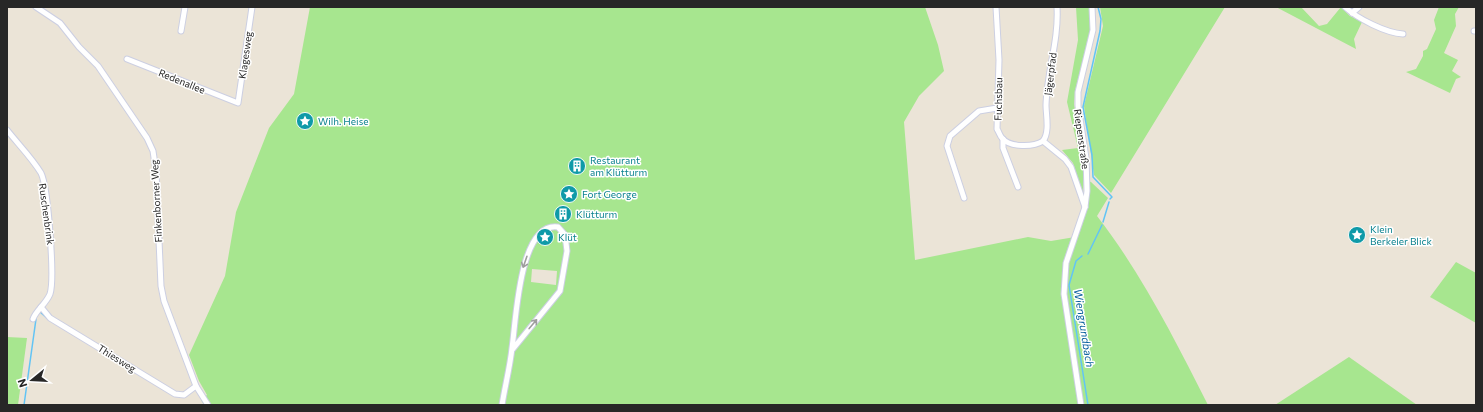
<svg xmlns="http://www.w3.org/2000/svg" width="1483" height="412" viewBox="0 0 1483 412" font-family="Commissioner,sans-serif">
	<rect width="100%" height="100%" fill="#ebe4d7"/>
	<!-- green -->
	<g fill="#a7e68f" fill-rule="evenodd">
		<path d="M310,7H925L938,45L944,71L919,96L904,122L915,260L1028,237L1051,241L1075,237L1085,207L1088,181L1091,182L1108,198L1097,216C1142,274 1175,340 1208,405H204L201,400L207,395L199,381L189,355L225,276L236,212L254,166L269,128L294,94ZM532,269L557,271L556,285L531,282Z"/>
		<polygon points="1076,7 1090,7 1091,29 1075,91 1074,104 1084,160 1083,196 1073,163 1062,150 1078,148 1067,102 1078,40"/>
		<polygon points="1100,7 1225,7 1111,193 1094,175 1084,106 1103,26"/>
		<polygon points="1276,7 1301,7 1319,26 1327,24 1341,7 1350,16 1362,22 1354,39 1356,49"/>
		<polygon points="1439,7 1459,7 1455,14 1456,26 1444,53 1458,60 1452,71 1461,77 1456,79 1450,93 1406,72 1416,69 1423,56 1423,51 1427,49 1436,29 1434,20"/>
		<polygon points="1456,262 1476,273 1476,323 1430,297"/>
		<polygon points="7,337 27,338 18,405 7,405"/>
		<polygon points="1349,357 1417,405 1275,405"/>
	</g>
	<g fill="none" stroke-linecap="round" stroke-linejoin="round">
		<!-- stream -->
		<g stroke="#62c4f5" stroke-width="1.5">
			<polyline points="1098,7 1101,19 1100,31 1083,107 1092,155 1093,177 1112,197 1110,199"/>
			<polyline points="1103,222 1109,202"/>
			<polyline points="1088,254 1102,225"/>
			<polyline points="1082,256 1076,261 1069,285 1088,405"/>
			<polyline points="39,311 49,320"/>
			<polyline points="24,405 36,319"/>
		</g>
		<!-- street casing -->
		<g stroke="#cccfe2" stroke-width="7">
			<g id="street">
				<polyline points="36,7 60,23 79,47 98,66 147,138 153,151 156,171 161,286 164,301 196,386 208,405"/>
				<path d="M996,7L999,60L997,129C999,132 1000,136 1002,138C1010,148 1034,147 1043,141C1050,132 1046,115 1046,105C1047,72 1059,40 1057,7"/>
				<path d="M1345,7C1358,19 1386,33 1403,34"/>
				<polyline points="1352,13 1359,7"/>
				<polyline points="181,31 185,7"/>
				<polyline points="1474,31 1476,31"/>
				<polyline points="127,59 238,103 252,7"/>
				<path d="M7,130C18,144 32,158 41,173C48,187 55,279 50,294C46,304 36,310 33,319"/>
				<polyline points="1003,139 1003,148 1018,187"/>
				<polyline points="1043,141 1065,159 1071,167 1085,207"/>
				<polyline points="964,198 947,146 950,136 979,111 997,108"/>
				<polyline points="41,307 50,318 175,394 184,395 196,386"/>
				<path d="M502,405C505,386 510,367 512,348C516,322 519,221 558,227L565,235L567,251L560,291L512,350"/>
				<polyline points="1081,405 1064,294 1066,263 1085,207 1087,191 1086,158 1078,106 1078,92 1093,30 1092,7"/>
			</g>
		</g>
		<!-- street -->
		<use href="#street" stroke="#fff" stroke-width="5"/>
	</g>
	<!-- one-way arrows -->
	<defs><path id="oneway-shaft" d="M-6 0H5M1.5-3L5.5 0L1.5 3" fill="none" stroke-width="1.6" stroke-linecap="round" stroke-linejoin="round"/></defs>
	<g stroke="#9e9e9e">
		<use href="#oneway-shaft" transform="translate(525 262) rotate(109)"/>
		<use href="#oneway-shaft" transform="translate(533 324) rotate(-50)"/>
	</g>
	<!-- icons -->
	<defs>
		<g id="sight-disc" transform="scale(0.9)"><circle r="9.5" fill="#0f9aa8" stroke="#fff"/><path d="M0-6L1.8-2.2L6-1.7L2.9 1.2L3.7 5.4L0 3.3L-3.7 5.4L-2.9 1.2L-6-1.7L-1.8-2.2Z" fill="#fff"/></g>
		<g id="building-disc" transform="scale(0.9)"><circle r="9.5" fill="#0f9aa8" stroke="#fff"/><path d="M-4-6H4V6H1V3H-1V6H-4ZM-2.5-4.3h1.7v1.8h-1.7ZM.8-4.3h1.7v1.8H.8ZM-2.5-1h1.7V.8h-1.7ZM.8-1h1.7V.8H.8Z" fill="#fff"/></g>
	</defs>
	<g fill-rule="evenodd">
		<use href="#sight-disc" x="305" y="121"/>
		<use href="#building-disc" x="577" y="166"/>
		<use href="#sight-disc" x="569" y="194"/>
		<use href="#building-disc" x="563" y="214"/>
		<use href="#sight-disc" x="1357" y="235"/>
		<use href="#sight-disc" x="545" y="237"/>
	</g>
	<g text-anchor="middle" stroke-width="3" stroke-linejoin="round" paint-order="stroke">
		<!-- street labels -->
		<g font-size="10" fill="#272727" stroke="#fff">
			<text transform="translate(245 55) rotate(-82)" y="4">Klagesweg</text>
			<text transform="translate(1050 74) rotate(-83)" y="4">Jägerpfad</text>
			<text transform="translate(182 81) rotate(22)" y="4">Redenallee</text>
			<text transform="translate(998 99) rotate(-89)" y="4">Fuchsbau</text>
			<text transform="translate(1082 139) rotate(82)" y="4">Riepenstraße</text>
			<text transform="translate(156 201) rotate(-93)" y="4">Finkenborner Weg</text>
			<text transform="translate(47 214) rotate(82)" y="4">Ruschenbrink</text>
			<text transform="translate(117 358) rotate(32)" y="4">Thiesweg</text>
		</g>
		<!-- culture labels -->
		<g font-size="10" fill="#0d838f" stroke="#fff" text-anchor="start">
			<text x="318" y="125">Wilh. Heise</text>
			<text x="590" y="164">Restaurant<tspan x="590" dy="12">am Klütturm</tspan></text>
			<text x="582" y="198">Fort George</text>
			<text x="576" y="218">Klütturm</text>
			<text x="1370" y="233">Klein<tspan x="1370" dy="12">Berkeler Blick</tspan></text>
			<text x="558" y="241">Klüt</text>
		</g>
		<!-- water labels -->
		<g font-size="11" font-style="italic" fill="#065e9c" stroke="#fff">
			<text transform="translate(1084 328) rotate(81)" y="4">Wiengrundbach</text>
		</g>
	</g>
	<!-- border -->
	<rect width="1483" height="412" fill="none" stroke="#272727" stroke-width="16"/>
	<!-- north arrow -->
	<g transform="translate(32 380) rotate(252)" stroke="#ffffff" stroke-width="3" paint-order="stroke">
	<path d="M0-3L7 15L0 10L-7 15Z" fill="#272727"/>
	<text y="-6" font-size="11" font-weight="bold" text-anchor="middle" fill="#272727">N</text>
	</g>
</svg>
